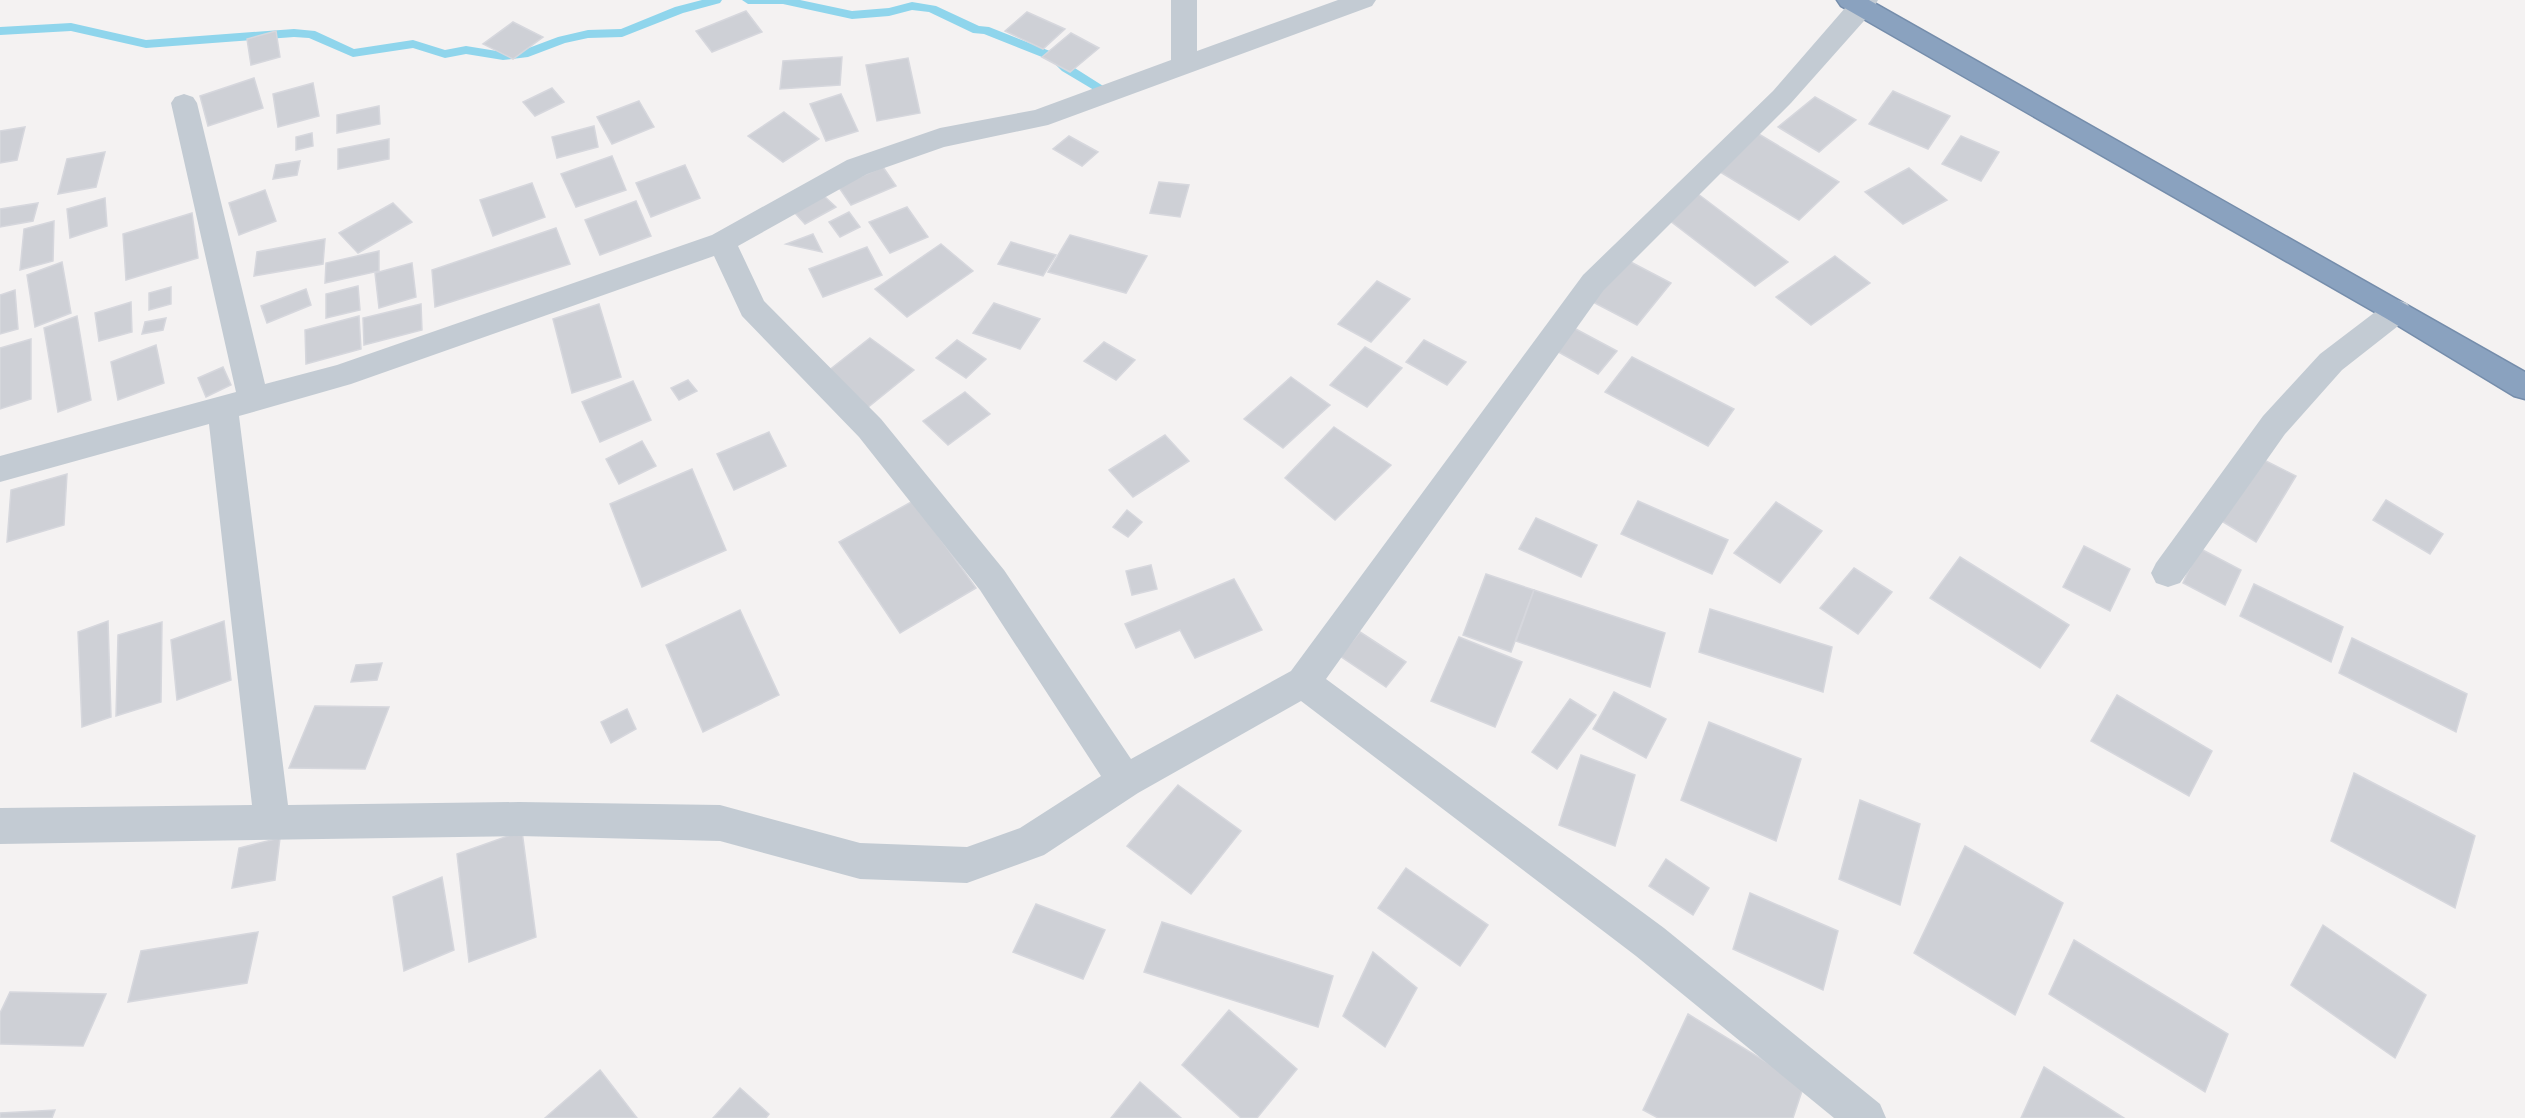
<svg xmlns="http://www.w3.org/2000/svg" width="2525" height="1118" viewBox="0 0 2525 1118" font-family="'Fira Sans',sans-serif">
	<rect width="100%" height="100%" fill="#f4f2f2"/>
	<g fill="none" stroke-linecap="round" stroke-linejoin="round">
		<!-- stream -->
		<g fill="#8fd5ec" fill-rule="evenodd">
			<polygon points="702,0 722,0 720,3 683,13 622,37 588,38 565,43 528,57 503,60 466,54 445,58 413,48 353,57 309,38 294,37 146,48 71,31 0,35 0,27 71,23 146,40 294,29 315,31 354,49 413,40 445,50 466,46 503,52 526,49 558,37 588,30 621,29 675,7"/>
			<polygon points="742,0 800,0 852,11 889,8 912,2 936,6 979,26 989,27 1060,55 1070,65 1119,96 1117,99 1109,99 1062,71 1052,61 984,34 973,33 929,12 912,10 889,16 852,19 783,4 748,4"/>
		</g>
	</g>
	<!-- building -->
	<g fill="#ced0d6" stroke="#d6d7dd" stroke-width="1.5">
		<polygon points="746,11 762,32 712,52 696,31"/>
		<polygon points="1027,12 1065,29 1043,49 1005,31"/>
		<polygon points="513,22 543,37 513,59 483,44"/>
		<polygon points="276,31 280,57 251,65 247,39"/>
		<polygon points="1071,33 1099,48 1070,72 1042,57"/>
		<polygon points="842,57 840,85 780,89 783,61"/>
		<polygon points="908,58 920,113 877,121 866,65"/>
		<polygon points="254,78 263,108 208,126 200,96"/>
		<polygon points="313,83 319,116 278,127 273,94"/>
		<polygon points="552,88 564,102 535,116 523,102"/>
		<polygon points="1893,91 1950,116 1928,149 1869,124"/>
		<polygon points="841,94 858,131 826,141 810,104"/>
		<polygon points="1815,97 1856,120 1819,152 1778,127"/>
		<polygon points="639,101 654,127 612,144 597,117"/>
		<polygon points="379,106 380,124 337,133 337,115"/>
		<polygon points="784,112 819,139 783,162 748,136"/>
		<polygon points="594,126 598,147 557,158 552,137"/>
		<polygon points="25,127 17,160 0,163 0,131"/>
		<polygon points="312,133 313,146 296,150 296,137"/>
		<polygon points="1757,133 1839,182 1799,220 1715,169"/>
		<polygon points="1069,136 1098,152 1082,166 1053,149"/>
		<polygon points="1961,136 1999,152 1981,181 1942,164"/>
		<polygon points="389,139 389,159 338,169 338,149"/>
		<polygon points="105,152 96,187 58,194 67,159"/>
		<polygon points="612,156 626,190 576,207 561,174"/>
		<polygon points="300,161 297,175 273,179 276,165"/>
		<polygon points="685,165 700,198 651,217 636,183"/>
		<polygon points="883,167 896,186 851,205 838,186"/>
		<polygon points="1909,168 1947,200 1903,224 1865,192"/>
		<polygon points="1159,182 1189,185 1180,217 1150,213"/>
		<polygon points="532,183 545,217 493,236 480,200"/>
		<polygon points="265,190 276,221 239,235 229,203"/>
		<polygon points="1698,194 1788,262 1755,286 1665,217"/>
		<polygon points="824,196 836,207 805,224 794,212"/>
		<polygon points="105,198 107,226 70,238 67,209"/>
		<polygon points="636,201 651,236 600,255 585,220"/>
		<polygon points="38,203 33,221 0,227 0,209"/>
		<polygon points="393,203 412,222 358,253 339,233"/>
		<polygon points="907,207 928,237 890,253 869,222"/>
		<polygon points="849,212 860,227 840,237 829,222"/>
		<polygon points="192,213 198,258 126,280 123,234"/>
		<polygon points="54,221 53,261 20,270 24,229"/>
		<polygon points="556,228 570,264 435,307 432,270"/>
		<polygon points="813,234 822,252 786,244"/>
		<polygon points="1070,235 1147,256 1126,293 1048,272"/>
		<polygon points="325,239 323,264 254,276 257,252"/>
		<polygon points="1011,242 1056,255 1043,276 998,264"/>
		<polygon points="941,244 973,271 907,317 875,289"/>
		<polygon points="867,247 882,275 823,297 809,269"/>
		<polygon points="379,251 379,271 325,283 326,263"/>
		<polygon points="1835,256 1870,283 1811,325 1776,297"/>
		<polygon points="1625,259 1671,283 1637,325 1591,301"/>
		<polygon points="62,262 71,313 35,327 27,275"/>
		<polygon points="412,263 416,297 379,308 375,273"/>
		<polygon points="1377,281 1410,299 1371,342 1338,324"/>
		<polygon points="358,286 360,310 326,318 326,294"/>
		<polygon points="171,287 171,304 149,310 149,293"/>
		<polygon points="306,289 311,305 267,323 261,306"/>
		<polygon points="15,290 18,329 0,334 0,295"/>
		<polygon points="131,302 132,332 99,341 95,313"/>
		<polygon points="994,303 1040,319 1020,349 973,333"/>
		<polygon points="421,304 422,330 364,345 363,318"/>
		<polygon points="599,304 621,377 572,393 553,319"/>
		<polygon points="77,316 91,400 58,412 44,328"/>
		<polygon points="359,316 361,349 306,364 305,330"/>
		<polygon points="166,318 163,330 142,334 145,322"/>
		<polygon points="1572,327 1617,351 1598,374 1553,349"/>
		<polygon points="870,338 914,370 867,408 823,375"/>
		<polygon points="31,339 31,399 0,409 0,348"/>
		<polygon points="957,340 986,359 966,378 936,358"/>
		<polygon points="1424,340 1466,362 1447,385 1406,362"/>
		<polygon points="1104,342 1135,360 1116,380 1084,361"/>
		<polygon points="156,345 164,383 118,400 111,362"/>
		<polygon points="1365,347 1402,368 1367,407 1330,385"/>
		<polygon points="1632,357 1734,409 1708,446 1605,392"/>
		<polygon points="223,367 231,385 206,397 198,378"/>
		<polygon points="1291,377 1330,405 1283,448 1244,419"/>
		<polygon points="688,380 697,391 679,400 671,388"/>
		<polygon points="633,381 651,420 600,442 582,402"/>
		<polygon points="965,392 990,414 948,445 923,421"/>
		<polygon points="1334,427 1391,465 1335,520 1285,478"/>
		<polygon points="769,432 786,466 734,490 717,454"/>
		<polygon points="1165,435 1189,461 1133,497 1109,470"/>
		<polygon points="642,441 656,466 619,484 606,459"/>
		<polygon points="2262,459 2296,476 2256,542 2215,517"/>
		<polygon points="692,469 726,550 642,587 610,504"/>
		<polygon points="67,474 64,525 7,542 11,490"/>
		<polygon points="2386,500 2443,534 2430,554 2373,520"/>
		<polygon points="913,501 976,588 900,633 839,542"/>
		<polygon points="1638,501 1728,540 1712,574 1621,534"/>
		<polygon points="1776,502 1822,531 1780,583 1734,553"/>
		<polygon points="1127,510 1142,522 1128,537 1113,527"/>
		<polygon points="1536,518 1597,545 1581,577 1519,549"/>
		<polygon points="2084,546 2130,569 2110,611 2063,587"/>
		<polygon points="2199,548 2241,570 2225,605 2183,583"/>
		<polygon points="1960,557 2069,625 2040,668 1930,598"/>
		<polygon points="1151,565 1157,589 1132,595 1126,571"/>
		<polygon points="1854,568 1892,592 1858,634 1820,608"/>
		<polygon points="1486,574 1534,590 1511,652 1463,635"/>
		<polygon points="1234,579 1262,630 1195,658 1180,630 1136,648 1125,624"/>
		<polygon points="2254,584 2343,627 2331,662 2240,616"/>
		<polygon points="1534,590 1665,633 1650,687 1516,641"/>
		<polygon points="1710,609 1832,647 1823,692 1699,652"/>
		<polygon points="740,610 779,695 703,732 666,645"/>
		<polygon points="108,621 111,717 82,727 78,632"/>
		<polygon points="224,621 231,680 177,700 171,640"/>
		<polygon points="162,622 161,702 116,716 118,635"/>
		<polygon points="1360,632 1406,662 1386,687 1340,656"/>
		<polygon points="1459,637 1522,662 1495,727 1431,701"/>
		<polygon points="2352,638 2467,694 2456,732 2339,673"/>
		<polygon points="382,663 377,680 351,682 356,665"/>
		<polygon points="1614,692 1666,719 1646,758 1593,729"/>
		<polygon points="2117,695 2212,751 2189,796 2091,741"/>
		<polygon points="1570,699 1596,715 1557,769 1532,752"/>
		<polygon points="315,706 389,707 365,769 289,768"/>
		<polygon points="627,709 636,729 611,743 601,722"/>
		<polygon points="1709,722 1801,759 1776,841 1681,800"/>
		<polygon points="1581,755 1635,775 1615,846 1559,825"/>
		<polygon points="2354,773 2475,836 2455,908 2331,841"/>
		<polygon points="1178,785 1241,831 1191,894 1127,846"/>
		<polygon points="1860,800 1920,824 1900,905 1839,879"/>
		<polygon points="522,831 536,937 469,962 457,854"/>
		<polygon points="280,838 275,880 232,888 239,848"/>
		<polygon points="1965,846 2063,903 2015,1015 1914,953"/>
		<polygon points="1666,859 1709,888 1693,915 1649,886"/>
		<polygon points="1406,868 1488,925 1460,966 1378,908"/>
		<polygon points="442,877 454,950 404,971 393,897"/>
		<polygon points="1750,893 1838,931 1823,990 1733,949"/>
		<polygon points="1036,904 1105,930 1083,979 1013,952"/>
		<polygon points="1162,922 1333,976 1318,1027 1144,972"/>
		<polygon points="2323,925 2426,995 2395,1058 2291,985"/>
		<polygon points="258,932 247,983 128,1002 141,951"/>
		<polygon points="2074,940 2228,1034 2205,1092 2049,994"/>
		<polygon points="1373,952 1417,988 1385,1047 1343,1016"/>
		<polygon points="10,992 106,994 83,1046 0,1044 0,1013"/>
		<polygon points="1229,1010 1297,1069 1257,1118 1241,1118 1182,1065"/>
		<polygon points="1688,1014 1804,1085 1793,1118 1658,1118 1643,1110"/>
		<polygon points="2044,1067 2124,1118 2021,1118"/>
		<polygon points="600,1070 637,1118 545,1118"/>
		<polygon points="1140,1082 1181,1118 1111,1118"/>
		<polygon points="740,1088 769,1114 766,1118 713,1118"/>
		<polygon points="55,1110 52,1118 0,1118 0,1113"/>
	</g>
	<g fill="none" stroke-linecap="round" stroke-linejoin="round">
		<!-- highway casing -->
		<g stroke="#758dab" stroke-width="3">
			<polygon id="highway" points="1837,0 1869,0 2525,372 2525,399 2514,396 2387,319 1841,6"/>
		</g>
		<!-- street -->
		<g fill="#c3cbd3" fill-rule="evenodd">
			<path d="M1171,0H1197V51L1338,0H1376L1372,6L1048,125L944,147L867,174L738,246L764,301L881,419L1004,570L1131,759L1291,671L1583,275L1773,91L1852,0H1878L1871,13L1791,103L1603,291L1326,679L1664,928L1880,1104L1886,1118H1834L1636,956L1301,701L1138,793L1044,855L967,883L860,879L720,841L519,836L0,844V808L252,805L209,424L0,482V456L236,392L171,103L175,97L184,94L193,97L197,103L265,384L337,365L712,235L847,160L940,128L1035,110L1171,60ZM714,256L742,316L859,437L980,590L1101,776L1020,828L967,847L860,843L720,805L519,802L288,805L239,416L351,384Z"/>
			<polygon points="2397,300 2407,303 2412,311 2407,319 2342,370 2285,434 2180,583 2168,587 2156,583 2151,573 2156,563 2263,416 2320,354 2387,303"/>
		</g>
		<!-- highway -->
		<use href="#highway" fill="#8aa2bf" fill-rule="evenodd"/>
	</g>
</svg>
